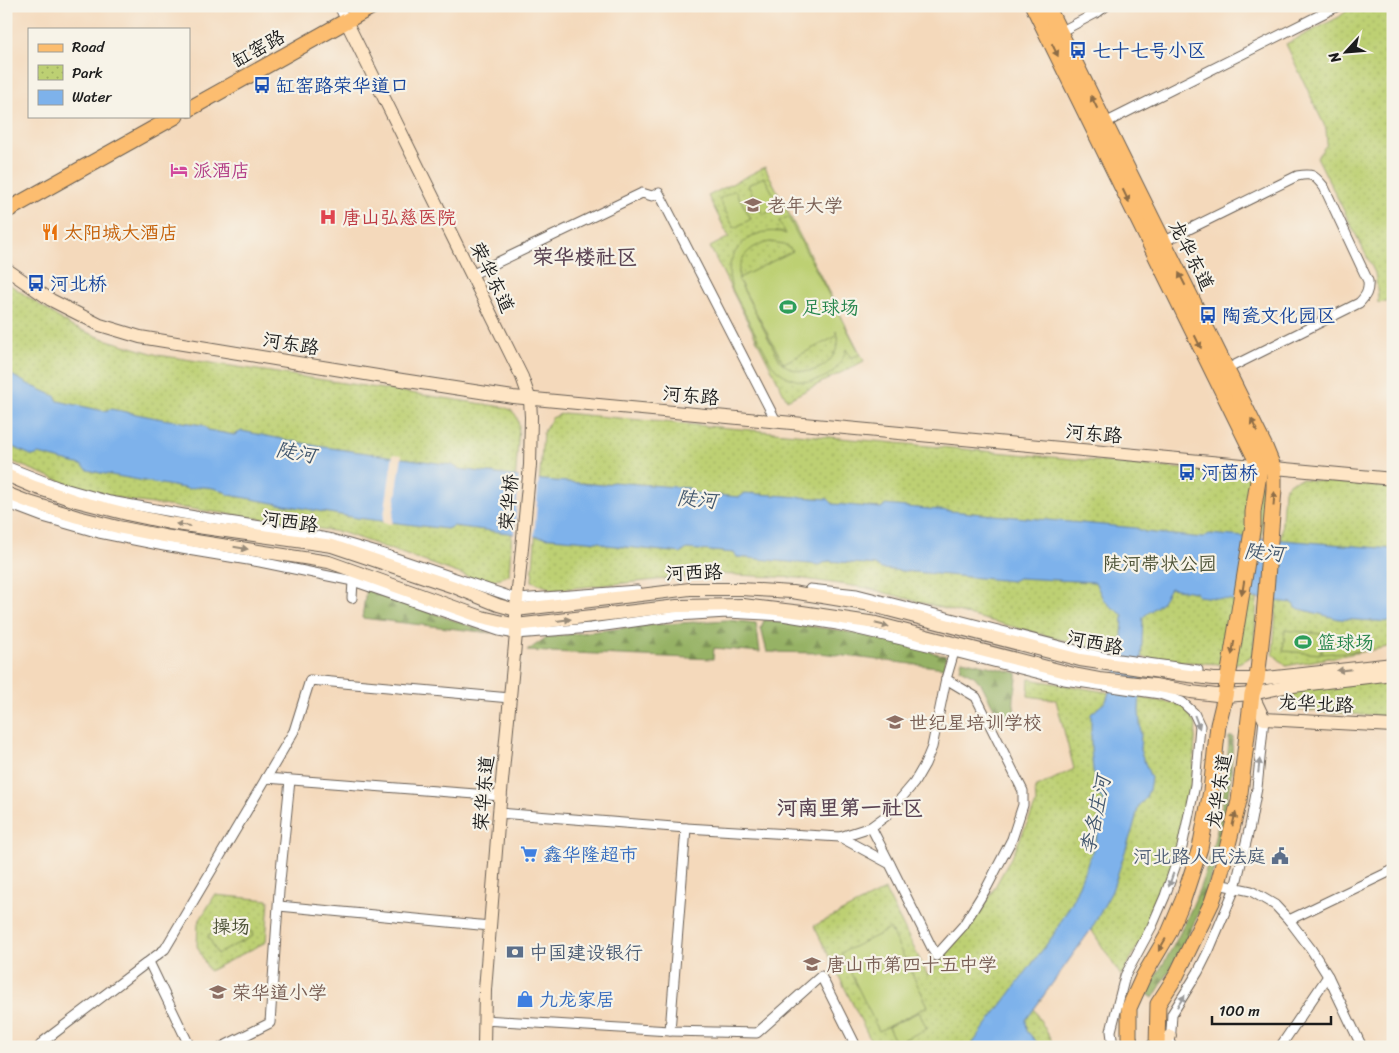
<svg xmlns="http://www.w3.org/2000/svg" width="1399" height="1053" viewBox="0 0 1399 1053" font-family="Sriracha,'LXGW WenKai TC',sans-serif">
	<defs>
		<pattern id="forest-firs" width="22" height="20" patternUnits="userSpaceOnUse" patternTransform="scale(1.25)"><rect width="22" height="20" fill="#96b265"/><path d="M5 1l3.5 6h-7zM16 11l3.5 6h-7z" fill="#7a9052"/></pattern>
		<pattern id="park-dots" width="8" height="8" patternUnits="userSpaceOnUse" patternTransform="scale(1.25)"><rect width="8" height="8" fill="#bdd073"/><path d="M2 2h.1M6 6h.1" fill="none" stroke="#a2b263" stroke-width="1.8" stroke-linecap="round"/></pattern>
	</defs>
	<rect width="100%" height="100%" fill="#f7f3e8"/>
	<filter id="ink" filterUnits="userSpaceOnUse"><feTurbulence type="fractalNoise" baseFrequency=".02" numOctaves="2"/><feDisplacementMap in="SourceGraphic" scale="10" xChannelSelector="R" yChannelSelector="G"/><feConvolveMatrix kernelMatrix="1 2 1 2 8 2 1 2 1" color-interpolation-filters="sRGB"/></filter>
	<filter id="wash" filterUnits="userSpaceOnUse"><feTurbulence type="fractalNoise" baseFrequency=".0096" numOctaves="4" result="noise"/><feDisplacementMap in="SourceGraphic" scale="20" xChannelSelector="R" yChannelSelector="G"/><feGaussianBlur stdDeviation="1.12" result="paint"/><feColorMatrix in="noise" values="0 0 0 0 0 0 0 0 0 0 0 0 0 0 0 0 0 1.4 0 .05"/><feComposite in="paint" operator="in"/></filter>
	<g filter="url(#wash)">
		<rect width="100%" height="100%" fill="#f4d9bb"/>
		<!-- forest -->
		<g fill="url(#forest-firs)" stroke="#596740">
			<polygon points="366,590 491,633 362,618"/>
			<polygon points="727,620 756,623 760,652 714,648 713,659 527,651 547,637 649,625"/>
			<polygon points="764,620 838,630 895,642 946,656 945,668 820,653 767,652 761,628"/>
			<path d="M962,660L1017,673C1018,687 1010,700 1016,713L1001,722L982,685L974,676L960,669Z"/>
			<path d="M1229,737H1233L1231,776L1217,860L1198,915L1183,945L1169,972L1153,998L1145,992C1160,970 1174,947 1185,922C1213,865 1226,800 1229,737Z"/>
		</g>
		<!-- park -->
		<g fill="url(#park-dots)" stroke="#6c7648">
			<polygon points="1353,6 1393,6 1393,301 1378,303 1378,296 1375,273 1317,157 1327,144 1326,129 1286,44 1339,17"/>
			<polygon points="765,167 864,361 787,400 710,247 729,237 708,196"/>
			<path d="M6,282L71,326L104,339L158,355L503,407C514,410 517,414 519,426L509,575L486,583L344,533L244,516L131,501L77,488L6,459Z"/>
			<polygon points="563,413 1250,475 1261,483 1265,493 1253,656 1234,665 1159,660 1100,650 867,588 798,578 716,574 554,590 532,581 543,433 552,418"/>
			<polygon points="1301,479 1393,488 1393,646 1286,666 1273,654 1284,490 1290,482"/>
			<polygon points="1393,677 1393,717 1284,709 1285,691"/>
			<polygon points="1029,679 1183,705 1196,725 1193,769 1186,816 1177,853 1148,928 1121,976 1091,929 1034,1009 1055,1047 874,1047 814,926 885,890 928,976 984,907 1013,854 1036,804 1035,788 1074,769 1056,700 1028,696"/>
			<polygon points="215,895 269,900 266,942 209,971 197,946 198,923"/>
		</g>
		<!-- pitch -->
		<g fill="#bdd073" stroke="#6c7648" fill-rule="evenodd">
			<polygon points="764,177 780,206 763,215 748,185"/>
			<polygon points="735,190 751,219 734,228 719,199"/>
			<path d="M788,217L860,354L851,358L846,349C837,386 793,392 771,363L732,289C730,281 728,273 730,265C735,241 762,225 786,234L779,221ZM771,242L784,244L793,251L739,278V280C736,258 751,244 771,242ZM739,281L783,362L784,363L837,336L836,331C840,337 838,344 836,350C826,374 798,378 780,361Z"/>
			<polygon points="1285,630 1322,634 1320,654 1283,651"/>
			<polygon points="1325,634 1361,636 1359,651 1322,654"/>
			<polygon points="244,918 253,936 217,954 208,935"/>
			<polygon points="890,929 928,1006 879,1031 841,953"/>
			<polygon points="919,1012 927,1029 896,1043 888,1027"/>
		</g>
		<!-- water -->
		<path fill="#7eb2eb" stroke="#4d6784" d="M6,372L30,385L55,396L58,401L104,411L111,409L162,419L203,425L208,430L234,435L242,431L317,446L452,465L459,469L543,480L604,485L613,482L689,488L693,493L740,497L745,493L828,499L833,504L881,508L885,505L1136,528L1145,532L1203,538L1209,534L1393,549V622L1339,619L1296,608L1292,603L1245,597L1239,601L1198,596L1195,592L1170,588L1161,603L1143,617L1139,711L1141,734L1140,750L1151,778L1149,790L1145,799L1139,805L1133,828L1112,891L1092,928L1026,1020L1027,1031L1041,1047H970L1052,937L1072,902L1092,852L1101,823L1104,804L1103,799L1099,796L1095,790L1091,750V714L1106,701L1121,657L1123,615L1109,605L1103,599L1095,582L1018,578L1012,581L881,569L875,565L828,561L820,565L737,557L734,553L687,549L681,553L606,545L599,542L539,537L453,526L447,529L357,518L229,495C220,487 200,485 189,489L100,473L88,470L81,465L39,454L33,456L6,444Z"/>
		<!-- pier -->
		<g fill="#f4d9bb">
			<polygon points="393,454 402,455 392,524 383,523"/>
			<polygon points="519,474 539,477 534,539 514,536"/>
		</g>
	</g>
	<g filter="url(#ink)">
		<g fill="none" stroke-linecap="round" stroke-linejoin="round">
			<!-- street casing -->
			<g stroke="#685e54" stroke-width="11">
				<g id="street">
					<polyline points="339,6 346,21"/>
					<polyline points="1060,32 1098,12 1106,6"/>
					<polyline points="1105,123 1338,6"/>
					<path d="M1164,244L1169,239L1297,176C1313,173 1314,175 1324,187L1368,281C1369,291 1366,296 1359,303L1227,369"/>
					<polyline points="471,275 642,193 652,196 659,193 776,421"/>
					<polyline points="6,466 57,486 110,501 195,516 275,528 332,539 384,554 518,599 637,590"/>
					<polyline points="6,503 43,517 99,533 164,546 260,562 353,581 499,631 516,634 591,628 677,616 727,613 782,616 837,625 954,652 1064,680 1160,694 1182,702 1194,713 1200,726 1195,785 1182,847 1165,896 1152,926 1125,976 1111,1031 1113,1047"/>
					<polyline points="810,589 857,594 1104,657 1198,670"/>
					<polyline points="352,598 353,581"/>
					<polyline points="266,778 502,796"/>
					<polyline points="499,813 686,828 840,837 890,864 936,956 963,926 987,887 1012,839 1023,805 1023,791 976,697 946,679"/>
					<polyline points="871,827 890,864"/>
					<polyline points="840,837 871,827 886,816 914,783 925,764 932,747 946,679 954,652"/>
					<polyline points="1218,884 1251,891 1275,905 1289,920 1311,949 1328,976 1362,1047"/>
					<polyline points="279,906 490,926"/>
					<polyline points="1289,920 1393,870"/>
					<polyline points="149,962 190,1047"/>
					<polyline points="484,1020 670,1031 757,1033 821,976 854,1042 848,1047"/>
					<polyline points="670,1031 686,828"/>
					<polyline points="39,1047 44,1041 165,949 294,731 310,680 510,698"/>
					<polyline points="222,1047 270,1023 279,891 290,780"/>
					<polyline points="1170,1047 1172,1014 1198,972 1209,950 1235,888 1250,826 1257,788 1264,719"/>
					<polyline points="1280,1047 1328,976"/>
				</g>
			</g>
			<!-- secondary casing -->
			<g stroke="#685e54" stroke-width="14">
				<g id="secondary">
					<polyline points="346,21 522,377 530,400 531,417 530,465 516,610 516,634 499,813 485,990 484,1047"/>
					<polyline points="6,269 51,300 100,325 140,337 402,380 513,397 1393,479"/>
					<polyline points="6,475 34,487 76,501 131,515 169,523 332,546 454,587 498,605 516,610 690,589 741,589 792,592 865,604 1080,660 1173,674 1213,679 1257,679 1393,664"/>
					<polyline points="6,493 29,502 78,517 118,527 164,536 329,562 482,617 516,625 677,606 743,605 802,612 876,623 1078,675 1099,679 1155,685 1191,692 1225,696 1252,694 1285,687 1393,674"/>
					<polyline points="1252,694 1264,719 1393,726"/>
					<polyline points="1151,1047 1170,1036"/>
				</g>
			</g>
			<!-- primary casing -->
			<g stroke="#685e54" stroke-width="17">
				<g id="primary">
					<polyline points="1033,6 1260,468 1253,512 1253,525 1225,696 1218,725 1211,791 1200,848 1183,900 1169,933 1143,977 1129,1008 1129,1037 1131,1047"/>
					<polyline points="1047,6 1265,447 1274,469 1274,489 1264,617 1257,679 1252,694 1239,801 1218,884 1212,902 1176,976 1158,1004 1157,1047"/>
					<polyline points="189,109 373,6"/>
					<polyline points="6,211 176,116"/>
				</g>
			</g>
			<!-- street -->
			<use href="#street" stroke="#fff" stroke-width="9"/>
			<!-- secondary -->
			<use href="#secondary" stroke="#fee5c5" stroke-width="12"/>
			<!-- primary -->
			<use href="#primary" stroke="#fcbd6f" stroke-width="15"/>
		</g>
		<!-- one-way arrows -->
		<defs><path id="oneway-solid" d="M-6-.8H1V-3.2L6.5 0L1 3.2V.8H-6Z" transform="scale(1.25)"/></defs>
		<g fill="#8c6c46">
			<use href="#oneway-solid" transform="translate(1055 50) rotate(64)"/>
			<use href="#oneway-solid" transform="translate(1094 102) rotate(-116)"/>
			<use href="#oneway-solid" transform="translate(1126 196) rotate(64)"/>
			<use href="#oneway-solid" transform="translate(1182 279) rotate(-117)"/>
			<use href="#oneway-solid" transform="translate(1198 342) rotate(64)"/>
			<use href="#oneway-solid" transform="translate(1254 425) rotate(-116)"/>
			<use href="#oneway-solid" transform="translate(1274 499) rotate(-86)"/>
			<use href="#oneway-solid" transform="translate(1243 588) rotate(99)"/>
			<use href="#oneway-solid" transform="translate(1233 648) rotate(100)"/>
			<use href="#oneway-solid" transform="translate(1234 819) rotate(-77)"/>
			<use href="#oneway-solid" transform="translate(1162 945) rotate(120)"/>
		</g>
		<g fill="#988b79">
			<use href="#oneway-solid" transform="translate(183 525) rotate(-172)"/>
			<use href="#oneway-solid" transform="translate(241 548) rotate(9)"/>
			<use href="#oneway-solid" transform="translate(564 620) rotate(-7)"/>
			<use href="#oneway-solid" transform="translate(882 625) rotate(14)"/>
			<use href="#oneway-solid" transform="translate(1344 670) rotate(174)"/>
		</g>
		<g fill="#999">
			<use href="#oneway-solid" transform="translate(1197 722) rotate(69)"/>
			<use href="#oneway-solid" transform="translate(1259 766) rotate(-84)"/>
			<use href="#oneway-solid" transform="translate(1171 880) rotate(109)"/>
			<use href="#oneway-solid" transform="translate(1181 1001) rotate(-57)"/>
		</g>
	</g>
	<!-- icons -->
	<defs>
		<g id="bus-bare" transform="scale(1.35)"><path d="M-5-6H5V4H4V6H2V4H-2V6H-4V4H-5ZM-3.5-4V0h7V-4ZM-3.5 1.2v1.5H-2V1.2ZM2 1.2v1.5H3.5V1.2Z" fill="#1a4fb4" stroke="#f7f3e8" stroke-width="2.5" paint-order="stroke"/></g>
		<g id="hotel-bare" transform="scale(1.35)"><path d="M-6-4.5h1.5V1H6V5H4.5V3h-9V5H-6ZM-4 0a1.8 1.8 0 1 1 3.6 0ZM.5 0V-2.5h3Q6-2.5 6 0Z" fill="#d1479c" stroke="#f7f3e8" stroke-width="2.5" paint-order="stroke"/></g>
		<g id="university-bare" transform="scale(1.35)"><path d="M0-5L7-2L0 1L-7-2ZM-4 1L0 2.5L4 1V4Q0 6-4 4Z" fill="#8d6e63" stroke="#f7f3e8" stroke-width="2.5" paint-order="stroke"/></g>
		<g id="hospital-bare" transform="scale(1.35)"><path d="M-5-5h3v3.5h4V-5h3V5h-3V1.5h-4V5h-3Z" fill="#e0444e" stroke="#f7f3e8" stroke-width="2.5" paint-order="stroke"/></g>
		<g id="restaurant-bare" transform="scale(1.35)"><path d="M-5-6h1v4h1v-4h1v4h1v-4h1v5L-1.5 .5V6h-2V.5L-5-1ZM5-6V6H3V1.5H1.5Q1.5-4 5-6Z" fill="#e8710a" stroke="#f7f3e8" stroke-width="2.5" paint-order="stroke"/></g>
		<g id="stadium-bare" transform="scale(1.35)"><path d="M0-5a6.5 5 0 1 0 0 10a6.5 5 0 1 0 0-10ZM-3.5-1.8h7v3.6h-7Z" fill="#2e9e5b" stroke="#f7f3e8" stroke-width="2.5" paint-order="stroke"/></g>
		<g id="school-bare" transform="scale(1.35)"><path d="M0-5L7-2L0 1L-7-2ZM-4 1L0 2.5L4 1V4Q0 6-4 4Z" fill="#8d6e63" stroke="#f7f3e8" stroke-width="2.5" paint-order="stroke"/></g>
		<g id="supermarket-bare" transform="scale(1.35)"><path d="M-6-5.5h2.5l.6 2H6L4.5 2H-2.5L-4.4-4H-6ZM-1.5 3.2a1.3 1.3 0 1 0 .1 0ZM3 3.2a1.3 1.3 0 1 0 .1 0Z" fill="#3f7fe0" stroke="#f7f3e8" stroke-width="2.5" paint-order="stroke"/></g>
		<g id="civic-bare" transform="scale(1.35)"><path d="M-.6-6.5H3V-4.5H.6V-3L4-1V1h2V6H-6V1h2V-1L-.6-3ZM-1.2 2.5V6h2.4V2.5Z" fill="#5c6f8a" stroke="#f7f3e8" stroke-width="2.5" paint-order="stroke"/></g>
		<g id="bank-bare" transform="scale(1.35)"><path d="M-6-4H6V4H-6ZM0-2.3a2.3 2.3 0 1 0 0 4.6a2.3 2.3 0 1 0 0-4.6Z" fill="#5c6f8a" stroke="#f7f3e8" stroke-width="2.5" paint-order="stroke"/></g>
		<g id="shop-bare" transform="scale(1.35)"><path d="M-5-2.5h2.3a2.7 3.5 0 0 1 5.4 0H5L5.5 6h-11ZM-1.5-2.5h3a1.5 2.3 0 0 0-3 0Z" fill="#3f7fe0" stroke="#f7f3e8" stroke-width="2.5" paint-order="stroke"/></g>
	</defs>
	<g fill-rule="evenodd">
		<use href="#bus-bare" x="1078" y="50"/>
		<use href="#bus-bare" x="262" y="85"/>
		<use href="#hotel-bare" x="179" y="170"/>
		<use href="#university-bare" x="753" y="205"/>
		<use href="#hospital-bare" x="328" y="217"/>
		<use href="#restaurant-bare" x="50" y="232"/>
		<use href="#bus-bare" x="36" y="283"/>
		<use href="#stadium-bare" x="788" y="307"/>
		<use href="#bus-bare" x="1208" y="315"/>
		<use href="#bus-bare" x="1187" y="472"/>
		<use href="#stadium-bare" x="1303" y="642"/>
		<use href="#school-bare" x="895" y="722"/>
		<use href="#supermarket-bare" x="529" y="854"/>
		<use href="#civic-bare" x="1280" y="856"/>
		<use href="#bank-bare" x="515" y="952"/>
		<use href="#school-bare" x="812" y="964"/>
		<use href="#school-bare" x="218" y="992"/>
		<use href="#shop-bare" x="525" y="999"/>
	</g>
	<g text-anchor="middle" stroke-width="4.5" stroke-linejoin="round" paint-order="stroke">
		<!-- street labels -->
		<g font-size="19" fill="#1c1c1c" stroke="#f7f3e8">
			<text transform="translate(258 48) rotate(-29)" y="7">缸窑路</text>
			<text transform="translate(1192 255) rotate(63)" y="7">龙华东道</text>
			<text transform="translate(493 277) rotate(64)" y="7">荣华东道</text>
			<text transform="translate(291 343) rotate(9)" y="7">河东路</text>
			<text transform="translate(691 395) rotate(5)" y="7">河东路</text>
			<text transform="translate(1094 433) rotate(5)" y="7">河东路</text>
			<text transform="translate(508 502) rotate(-85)" y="7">荣华桥</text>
			<text transform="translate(290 521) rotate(8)" y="7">河西路</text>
			<text transform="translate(694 572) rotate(-2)" y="7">河西路</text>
			<text transform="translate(1095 642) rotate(11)" y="7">河西路</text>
			<text transform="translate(1316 703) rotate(3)" y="7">龙华北路</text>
			<text transform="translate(1218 791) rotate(-81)" y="7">龙华东道</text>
			<text transform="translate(483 793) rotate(-85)" y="7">荣华东道</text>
		</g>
		<!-- transit labels -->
		<g font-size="19" fill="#164399" stroke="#f7f3e8" text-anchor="start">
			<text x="1092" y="57">七十七号小区</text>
			<text x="276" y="92">缸窑路荣华道口</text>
			<text x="50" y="290">河北桥</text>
			<text x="1222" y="322">陶瓷文化园区</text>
			<text x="1201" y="479">河茵桥</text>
		</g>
		<!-- hotel labels -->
		<g font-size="19" fill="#b23c85" stroke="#f7f3e8" text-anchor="start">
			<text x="193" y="177">派酒店</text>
		</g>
		<!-- education labels -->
		<g font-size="19" fill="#785e54" stroke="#f7f3e8" text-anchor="start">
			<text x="767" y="212">老年大学</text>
			<text x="909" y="729">世纪星培训学校</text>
			<text x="826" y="971">唐山市第四十五中学</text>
			<text x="232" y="999">荣华道小学</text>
		</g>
		<!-- health labels -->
		<g font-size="19" fill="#be3a42" stroke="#f7f3e8" text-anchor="start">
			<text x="342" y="224">唐山弘慈医院</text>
		</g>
		<!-- food labels -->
		<g font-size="19" fill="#c56008" stroke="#f7f3e8" text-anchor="start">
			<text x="64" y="239">太阳城大酒店</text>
		</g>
		<!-- leisure labels -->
		<g font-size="19" fill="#27864d" stroke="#f7f3e8" text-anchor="start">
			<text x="802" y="314">足球场</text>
			<text x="1317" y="649">篮球场</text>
		</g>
		<!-- park labels -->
		<g font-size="19" fill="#4c5236" stroke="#f7f3e8">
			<text x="1160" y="570">陡河带状公园</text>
			<text x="231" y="933">操场</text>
		</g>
		<!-- shop labels -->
		<g font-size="19" fill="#366cbe" stroke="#f7f3e8" text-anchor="start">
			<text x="543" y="861">鑫华隆超市</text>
			<text x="539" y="1006">九龙家居</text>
		</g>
		<!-- service labels -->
		<g font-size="19" fill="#4e5e75" stroke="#f7f3e8" text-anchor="end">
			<text x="1266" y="863">河北路人民法庭</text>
			<text x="529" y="959" text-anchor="start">中国建设银行</text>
		</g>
		<!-- water labels -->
		<g font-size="20" font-style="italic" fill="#43586f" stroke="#f7f3e8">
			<text transform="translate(296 452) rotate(10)" y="7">陡河</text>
			<text transform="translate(697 499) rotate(5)" y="7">陡河</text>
			<text transform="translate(1264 552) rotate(5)" y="7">陡河</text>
			<text transform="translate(1095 815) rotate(-78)" y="7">李各庄河</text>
		</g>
		<!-- quarter labels -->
		<g font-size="21" font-weight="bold" fill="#5b4453" stroke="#f7f3e8">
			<text x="585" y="264">荣华楼社区</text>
			<text x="850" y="815">河南里第一社区</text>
		</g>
	</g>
	<!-- margin -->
	<rect width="1399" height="1053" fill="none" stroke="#f7f3e8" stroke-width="25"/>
	<!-- legend -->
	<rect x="28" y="28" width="162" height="90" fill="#f7f3e8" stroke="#9f9d96"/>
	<rect x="38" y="44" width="25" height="8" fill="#fcbd6f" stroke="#9f9d96"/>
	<text x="72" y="52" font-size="15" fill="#1c1c1c">Road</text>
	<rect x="38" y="65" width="25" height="15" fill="url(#park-dots)" stroke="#9f9d96"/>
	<text x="72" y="78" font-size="15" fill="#1c1c1c">Park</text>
	<rect x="38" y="90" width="25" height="15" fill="#7eb2eb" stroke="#9f9d96"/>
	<text x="72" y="102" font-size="15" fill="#1c1c1c">Water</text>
	<!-- north arrow -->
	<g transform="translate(1346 52) rotate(244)" stroke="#f7f3e8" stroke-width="4" paint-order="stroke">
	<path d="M0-4L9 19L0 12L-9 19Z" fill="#1c1c1c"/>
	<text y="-8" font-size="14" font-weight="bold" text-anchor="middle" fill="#1c1c1c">N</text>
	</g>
	<!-- scale -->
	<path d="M1212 1016v8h119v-8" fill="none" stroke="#1c1c1c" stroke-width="2.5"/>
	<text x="1219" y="1016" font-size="15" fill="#1c1c1c" stroke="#f7f3e8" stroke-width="4" paint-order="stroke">100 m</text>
</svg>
